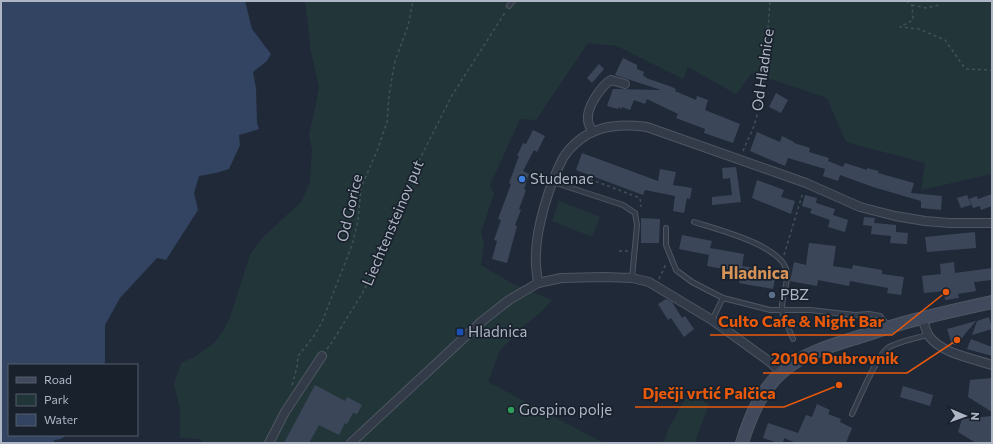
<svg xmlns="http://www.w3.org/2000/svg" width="993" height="444" viewBox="0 0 993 444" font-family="Commissioner,sans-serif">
	<rect width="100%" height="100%" fill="#202938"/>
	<!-- green -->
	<g fill="#223639">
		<polygon points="305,1 992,1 992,174 921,190 925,163 846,142 827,98 752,73 736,94 688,67 683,79 617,46 588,43 536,120 520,119 490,185 494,194 481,232 484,244 481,265 513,284 552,300 543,310 523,327 500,350 488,382 604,443 204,443 200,439 180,438 180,409 174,384 181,363 196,356 214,343 222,333 230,317 250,255 263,237 301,202 310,182 312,150 309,134 316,104 319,87 311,52"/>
		<polygon points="559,201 600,217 592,237 552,221"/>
		<polygon points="685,399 699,400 709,404 695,442 663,443 669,428"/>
	</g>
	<!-- water -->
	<polygon fill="#324461" points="1,1 245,1 252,29 271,54 267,61 253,72 256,88 257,123 259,129 239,135 240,145 229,169 216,173 199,176 194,193 198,210 166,260 157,258 120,298 105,325 105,362 104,365 9,365 9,435 67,435 61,439 54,440 54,443 1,443"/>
	<!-- building -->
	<g fill="#3b4759">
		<polygon points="623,58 637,65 637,69 644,72 643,76 646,77 646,78 672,87 676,89 675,91 696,100 697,96 708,100 705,110 740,124 733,143 704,133 705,129 676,118 678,114 647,99 645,104 634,100 630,110 622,107 621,109 619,107 618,109 607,106 613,89 661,90 615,75"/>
		<polygon points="599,64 604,69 592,83 587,78"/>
		<polygon points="776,93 788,100 781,113 769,107"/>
		<polygon points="533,130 545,136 537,152 534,150 523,171 529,174 524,189 526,190 519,209 521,210 515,225 517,226 507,263 492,259 497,241 494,240 501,220 498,219 511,184 509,183 519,156 517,156 523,143 526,144"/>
		<polygon points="757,132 780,142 782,136 794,142 794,143 810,148 809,152 829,158 828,161 843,167 845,163 867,170 867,168 879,171 878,173 914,183 911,193 942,196 941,210 921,208 921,201 873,187 840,175 838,181 823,176 825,169 788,158 785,166 750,151"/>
		<polygon points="582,153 658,181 660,169 676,172 673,185 692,188 690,199 687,198 684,213 673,211 675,196 645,190 643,195 576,170"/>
		<polygon points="736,167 741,202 712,205 712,197 732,195 730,178 723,179 722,168"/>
		<polygon points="757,180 784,190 781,197 795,201 791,214 752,198"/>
		<polygon points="992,194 992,206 981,210 980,206 973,208 969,199 977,196 978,199"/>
		<polygon points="805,195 817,198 816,203 835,209 833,215 848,220 845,232 828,227 830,220 810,213 812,209 802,206"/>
		<polygon points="967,195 971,205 961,208 957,198"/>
		<polygon points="864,217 875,218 874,223 896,225 896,232 908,233 907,244 890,243 891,236 871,234 872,226 863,225"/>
		<polygon points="641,218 660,219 659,243 641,243"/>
		<polygon points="975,232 976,248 927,252 925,237"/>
		<polygon points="682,235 712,241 710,248 744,254 742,266 776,272 773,289 739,283 741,272 707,266 709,255 679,249"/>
		<polygon points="809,243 836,246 833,266 852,269 853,265 882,270 882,274 904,277 901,295 887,293 888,288 850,281 849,286 818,280 817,286 790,281 794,262 806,265"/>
		<polygon points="954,262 955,273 992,268 992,280 974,282 976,291 958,294 959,298 945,300 944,291 924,293 922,276 941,274 940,264"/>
		<polygon points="666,299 672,302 682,318 685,316 694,329 684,337 671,318 668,320 658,304"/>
		<polygon points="989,317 992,329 972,335 977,321"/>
		<polygon points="976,321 956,345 952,344 947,329"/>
		<polygon points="971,339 992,347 992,356 967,349"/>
		<polygon points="992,378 992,412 968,397 970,380"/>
		<polygon points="315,385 345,401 347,397 362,405 357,414 353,413 347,424 345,423 339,435 319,425 309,443 284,443"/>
		<polygon points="903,386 933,395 930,406 900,397"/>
		<polygon points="817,404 830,410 828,414 841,419 840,422 852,428 846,443 796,443 784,438 783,443 778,443 763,438 768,423 798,433 806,415 812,417"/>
		<polygon points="992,416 992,443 976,443 958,432 962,419"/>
	</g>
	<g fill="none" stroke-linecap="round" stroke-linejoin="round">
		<!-- lane casing -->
		<g stroke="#4e5663" stroke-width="6">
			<g id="lane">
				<polyline points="509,6 513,1"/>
				<polyline points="553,182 623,205 635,213 637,225 632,278"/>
				<path d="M694,222C716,229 785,246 787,273C788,285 781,298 782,310C783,318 790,331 793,339"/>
				<polyline points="666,228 666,245 676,270 692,282 723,298 770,310 810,310 855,315 869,314 880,316 889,327"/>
				<polyline points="712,320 723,298"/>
				<path d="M852,414C859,400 877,354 889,347C901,341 915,338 928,335"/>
			</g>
		</g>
		<!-- street casing -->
		<g stroke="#4e5663" stroke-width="10">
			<g id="street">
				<path d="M592,132C591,128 588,124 588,120C586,108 601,86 611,80L625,84"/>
				<path d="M538,283C537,273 535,264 536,255C536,227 550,183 563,158C569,148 582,136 593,132C610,124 628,125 647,127L806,183L860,207L895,216L925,221L949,223H992"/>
				<path d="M922,318C924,323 926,331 929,336C942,354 972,358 992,365"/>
				<polyline points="269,443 285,412 322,356"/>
				<polyline points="351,443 481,322 509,300 538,283 561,278 603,277 632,278 649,282 712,320 770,362 781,372"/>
			</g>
		</g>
		<!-- secondary casing -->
		<g stroke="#4e5663" stroke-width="14">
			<path id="secondary" d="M742,443C750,417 761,390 782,372C804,352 837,344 865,335C884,329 904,322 923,318C946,312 969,307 992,302"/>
		</g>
		<!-- path -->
		<g stroke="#3f5357" stroke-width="1.5" stroke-dasharray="3 3" stroke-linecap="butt">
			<polyline points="906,1 912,5 913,20 900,27 919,29 945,40 964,67 967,69 992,70"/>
			<polyline points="912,5 926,8 939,5"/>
			<polyline points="743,151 754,126 761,101 765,72 770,1"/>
			<polyline points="579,175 640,198 641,207"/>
			<polyline points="619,251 629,251"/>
			<polyline points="784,255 803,192"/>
			<polyline points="659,279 666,264"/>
			<polyline points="327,349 334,339 365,289 411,177 451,97 506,11"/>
			<polyline points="292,385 297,367 298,356 314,336 322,322 352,245 358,221 361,188 377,151 387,122 389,95 395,61 408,26 413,1"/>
		</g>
		<!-- lane -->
		<use href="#lane" stroke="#333b49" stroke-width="4"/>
		<!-- street -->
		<use href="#street" stroke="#333b49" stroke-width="8"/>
		<!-- secondary -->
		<use href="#secondary" stroke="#414a5c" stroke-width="12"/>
	</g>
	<!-- markers -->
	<circle fill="#3f7fe0" stroke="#19212d" stroke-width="1.5" cx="522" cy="179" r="4"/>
	<circle fill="#5c6f8a" stroke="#19212d" stroke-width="1.5" cx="772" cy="295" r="4"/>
	<rect fill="#1a4fb4" stroke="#19212d" stroke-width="1.5" x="456" y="328" width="8" height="8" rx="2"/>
	<circle fill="#2e9e5b" stroke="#19212d" stroke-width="1.5" cx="511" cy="410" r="4"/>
	<g text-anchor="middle" stroke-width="3.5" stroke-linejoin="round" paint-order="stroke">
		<!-- street labels -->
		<g font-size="15" fill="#aeb6c5" stroke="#19212d">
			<text transform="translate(763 70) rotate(-82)" y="5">Od Hladnice</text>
			<text transform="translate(350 208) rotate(-77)" y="5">Od Gorice</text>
			<text transform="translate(393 223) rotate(-67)" y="5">Liechtensteinov put</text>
		</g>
		<!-- poi labels -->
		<g font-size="15" fill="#aeb6c5" stroke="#19212d" text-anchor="start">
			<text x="530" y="184">Studenac</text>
			<text x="780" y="300">PBZ</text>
			<text x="468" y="337">Hladnica</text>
			<text x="519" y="415">Gospino polje</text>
		</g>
		<!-- quarter labels -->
		<g font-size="17" font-weight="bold" fill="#d69358" stroke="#19212d">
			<text x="755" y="279">Hladnica</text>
		</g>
	</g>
	<!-- callouts -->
	<path fill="none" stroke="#e8590c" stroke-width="1.5" d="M946 292L892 335H710M957 340L907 373H763M839 385L784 407H635"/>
	<g fill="#e8590c" stroke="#19212d" stroke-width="1.5">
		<circle cx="946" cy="292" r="4"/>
		<circle cx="957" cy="340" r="4"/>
		<circle cx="839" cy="385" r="4"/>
	</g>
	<g font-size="16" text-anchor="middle" font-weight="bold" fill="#e8590c" stroke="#19212d" stroke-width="3.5" stroke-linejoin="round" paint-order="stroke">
		<text x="801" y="327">Culto Cafe &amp; Night Bar</text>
		<text x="835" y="364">20106 Dubrovnik</text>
		<text x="709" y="399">Dječji vrtić Palčica</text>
	</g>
	<!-- border -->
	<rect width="993" height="444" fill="none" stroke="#aeb6c5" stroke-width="4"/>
	<!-- legend -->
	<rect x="8" y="364" width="130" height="72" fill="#19212d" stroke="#555d6a"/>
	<rect x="16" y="377" width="20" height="6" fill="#414a5c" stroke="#555d6a"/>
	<text x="44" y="384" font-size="12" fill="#aeb6c5">Road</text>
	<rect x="16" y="394" width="20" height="12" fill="#223639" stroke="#555d6a"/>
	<text x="44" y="404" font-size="12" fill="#aeb6c5">Park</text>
	<rect x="16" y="414" width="20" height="12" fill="#324461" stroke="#555d6a"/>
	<text x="44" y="424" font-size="12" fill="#aeb6c5">Water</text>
	<!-- north arrow -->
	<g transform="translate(965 416) rotate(92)" stroke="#19212d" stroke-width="3" paint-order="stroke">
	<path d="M0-3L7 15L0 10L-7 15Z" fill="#aeb6c5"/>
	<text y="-6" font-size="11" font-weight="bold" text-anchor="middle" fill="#aeb6c5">N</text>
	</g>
</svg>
